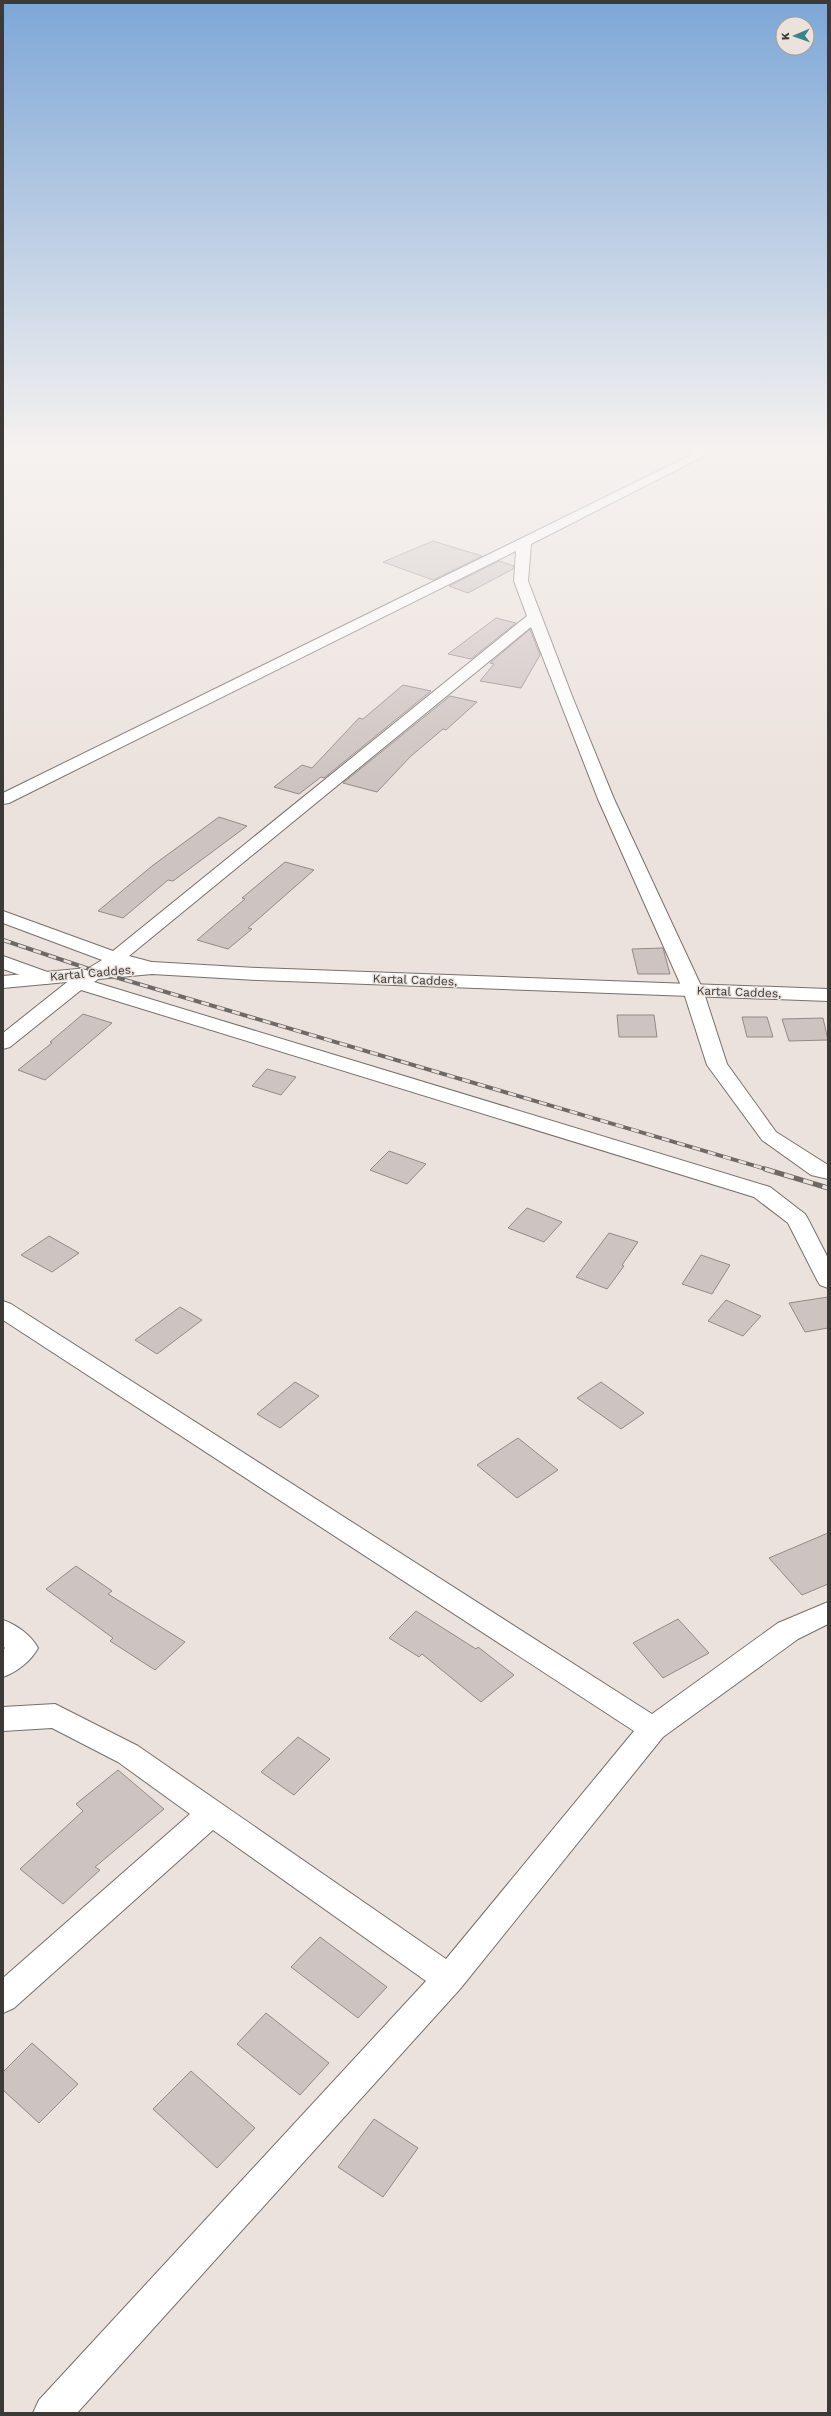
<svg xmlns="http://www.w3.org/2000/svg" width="831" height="2416" viewBox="0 0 831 2416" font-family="'Work Sans',sans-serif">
	<rect width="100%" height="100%" fill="#ebe2dd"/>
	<!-- building -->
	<g fill="#cdc3c1" stroke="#938a88">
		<polygon points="433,541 482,556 433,580 383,562"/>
		<polygon points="499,561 514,566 513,569 468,593 449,586"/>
		<polygon points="496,618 516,623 471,659 448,654"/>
		<polygon points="530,629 540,655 521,688 480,681 494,664 490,663"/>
		<polygon points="403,685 431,691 324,778 321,777 299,794 274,787 302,765 312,768 359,718 363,719"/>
		<polygon points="450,696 477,702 446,730 443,729 411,756 377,792 343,783"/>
		<polygon points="219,817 247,826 173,881 168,880 123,918 98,911 152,866"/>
		<polygon points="285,862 314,870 248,928 252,929 228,949 197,940 245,899 242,898"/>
		<polygon points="663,948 670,974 638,974 632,949"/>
		<polygon points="83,1014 112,1023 45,1080 18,1070 52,1043 50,1042"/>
		<polygon points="617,1015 654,1015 657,1037 619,1037"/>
		<polygon points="742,1017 767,1017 773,1037 747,1037"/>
		<polygon points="823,1018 828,1040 789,1041 782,1019"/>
		<polygon points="267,1069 296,1077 281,1095 252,1086"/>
		<polygon points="389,1151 426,1164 407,1184 370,1170"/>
		<polygon points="527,1208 562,1222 544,1242 508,1228"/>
		<polygon points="609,1233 638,1242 622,1265 624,1266 607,1289 576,1277"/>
		<polygon points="49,1236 79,1253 52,1272 21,1255"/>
		<polygon points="701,1255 730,1265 712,1294 682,1284"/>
		<polygon points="828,1297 828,1328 805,1332 789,1303"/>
		<polygon points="726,1300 761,1316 743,1336 708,1321"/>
		<polygon points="180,1307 202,1320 157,1354 135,1340"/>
		<polygon points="295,1382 319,1396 280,1428 257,1414"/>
		<polygon points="601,1382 644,1413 621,1429 577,1398"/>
		<polygon points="518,1438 558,1470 517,1498 477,1465"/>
		<polygon points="828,1533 828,1584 802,1595 769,1558"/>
		<polygon points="76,1566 112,1591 108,1594 185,1642 155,1670 110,1641 113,1638 46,1589"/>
		<polygon points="416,1611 476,1649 478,1647 514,1675 481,1702 422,1654 419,1657 389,1638"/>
		<polygon points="678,1619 709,1653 663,1678 633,1643"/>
		<polygon points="298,1737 330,1759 294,1795 261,1772"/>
		<polygon points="118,1770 164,1809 95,1867 100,1870 63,1904 20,1869 83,1811 76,1804"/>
		<polygon points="320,1937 387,1987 358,2018 291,1967"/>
		<polygon points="266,2013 329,2063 300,2095 237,2044"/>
		<polygon points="32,2043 78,2084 39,2123 3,2090 3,2072"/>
		<polygon points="191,2071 255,2128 217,2168 153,2109"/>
		<polygon points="374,2119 418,2148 383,2197 338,2167"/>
	</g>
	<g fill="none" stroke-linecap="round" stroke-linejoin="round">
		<!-- street casing -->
		<g stroke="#776f6b" stroke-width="2">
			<g id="street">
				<polygon points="691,449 703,449 706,455 531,544 528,581 572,696 614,799 703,990 727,1064 776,1132 828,1165 828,1179 811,1175 762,1140 707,1065 683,990 598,799 531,627 129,956 159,964 161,968 159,972 152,974 118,965 94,982 770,1187 805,1214 808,1219 828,1258 828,1288 820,1285 817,1280 788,1223 754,1197 81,990 10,1047 3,1049 3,1033 71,979 102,960 3,923 3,911 113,951 527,616 514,581 516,551 9,803 3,804 3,793 693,454"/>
				<polygon points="3,956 53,974 56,978 53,982 46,984 3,969"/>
				<polygon points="3,1301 11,1304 652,1714 778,1623 828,1602 828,1624 798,1639 663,1737 460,1989 77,2413 33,2413 39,2400 426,1981 213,1830 14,2008 3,2013 3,1978 190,1814 118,1762 52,1728 3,1731 3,1707 55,1704 138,1746 446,1959 634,1731 3,1320"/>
				<path d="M3,1620C17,1625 31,1635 38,1648C31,1661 17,1672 3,1677V1650L5,1648L3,1646Z"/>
			</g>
		</g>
		<!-- secondary casing -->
		<g stroke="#776f6b" stroke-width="2">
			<polygon id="secondary" points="152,962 258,968 828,989 828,1001 258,980 152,974 3,988 3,976"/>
		</g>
		<!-- street -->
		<use href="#street" fill="#fff" fill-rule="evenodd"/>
		<!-- secondary -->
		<use href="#secondary" fill="#fff" fill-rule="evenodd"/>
		<!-- rail-far1 casing -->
		<g stroke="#6e6967" stroke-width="4">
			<polyline id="rail-far1" points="3,940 98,972 769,1170"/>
		</g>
		<!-- rail casing -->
		<g stroke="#6e6967" stroke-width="5">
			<polyline id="rail" points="765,1169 828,1188"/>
		</g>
		<!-- rail-far1 -->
		<use href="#rail-far1" stroke="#ebe2dd" stroke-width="2.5" stroke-dasharray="8" stroke-linecap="butt"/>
		<!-- rail -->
		<use href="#rail" stroke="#ebe2dd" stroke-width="3.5" stroke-dasharray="10" stroke-linecap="butt"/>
	</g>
	<!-- sky -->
	<linearGradient id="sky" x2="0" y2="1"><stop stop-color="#7da7d7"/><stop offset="0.57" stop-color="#f6f2f0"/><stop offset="1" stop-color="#f6f2f0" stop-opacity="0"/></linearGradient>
	<rect width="831" height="788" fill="url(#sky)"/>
	<g text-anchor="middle" stroke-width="3" stroke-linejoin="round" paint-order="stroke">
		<!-- street labels -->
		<g font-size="12" fill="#3c3937" stroke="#ebe2dd">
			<text transform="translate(92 973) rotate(-5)" y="4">Kartal Caddes,</text>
			<text transform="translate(415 980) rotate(2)" y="4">Kartal Caddes,</text>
			<text transform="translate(739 992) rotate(2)" y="4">Kartal Caddes,</text>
		</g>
	</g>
	<!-- border -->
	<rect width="831" height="2416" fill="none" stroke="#3c3937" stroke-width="8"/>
	<!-- north arrow -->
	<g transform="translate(795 36) rotate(268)"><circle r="19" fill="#ebe2dd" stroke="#a59e9b"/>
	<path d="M0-3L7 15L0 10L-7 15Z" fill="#3b838b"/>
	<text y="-6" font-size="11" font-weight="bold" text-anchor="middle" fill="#3c3937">K</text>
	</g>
</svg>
